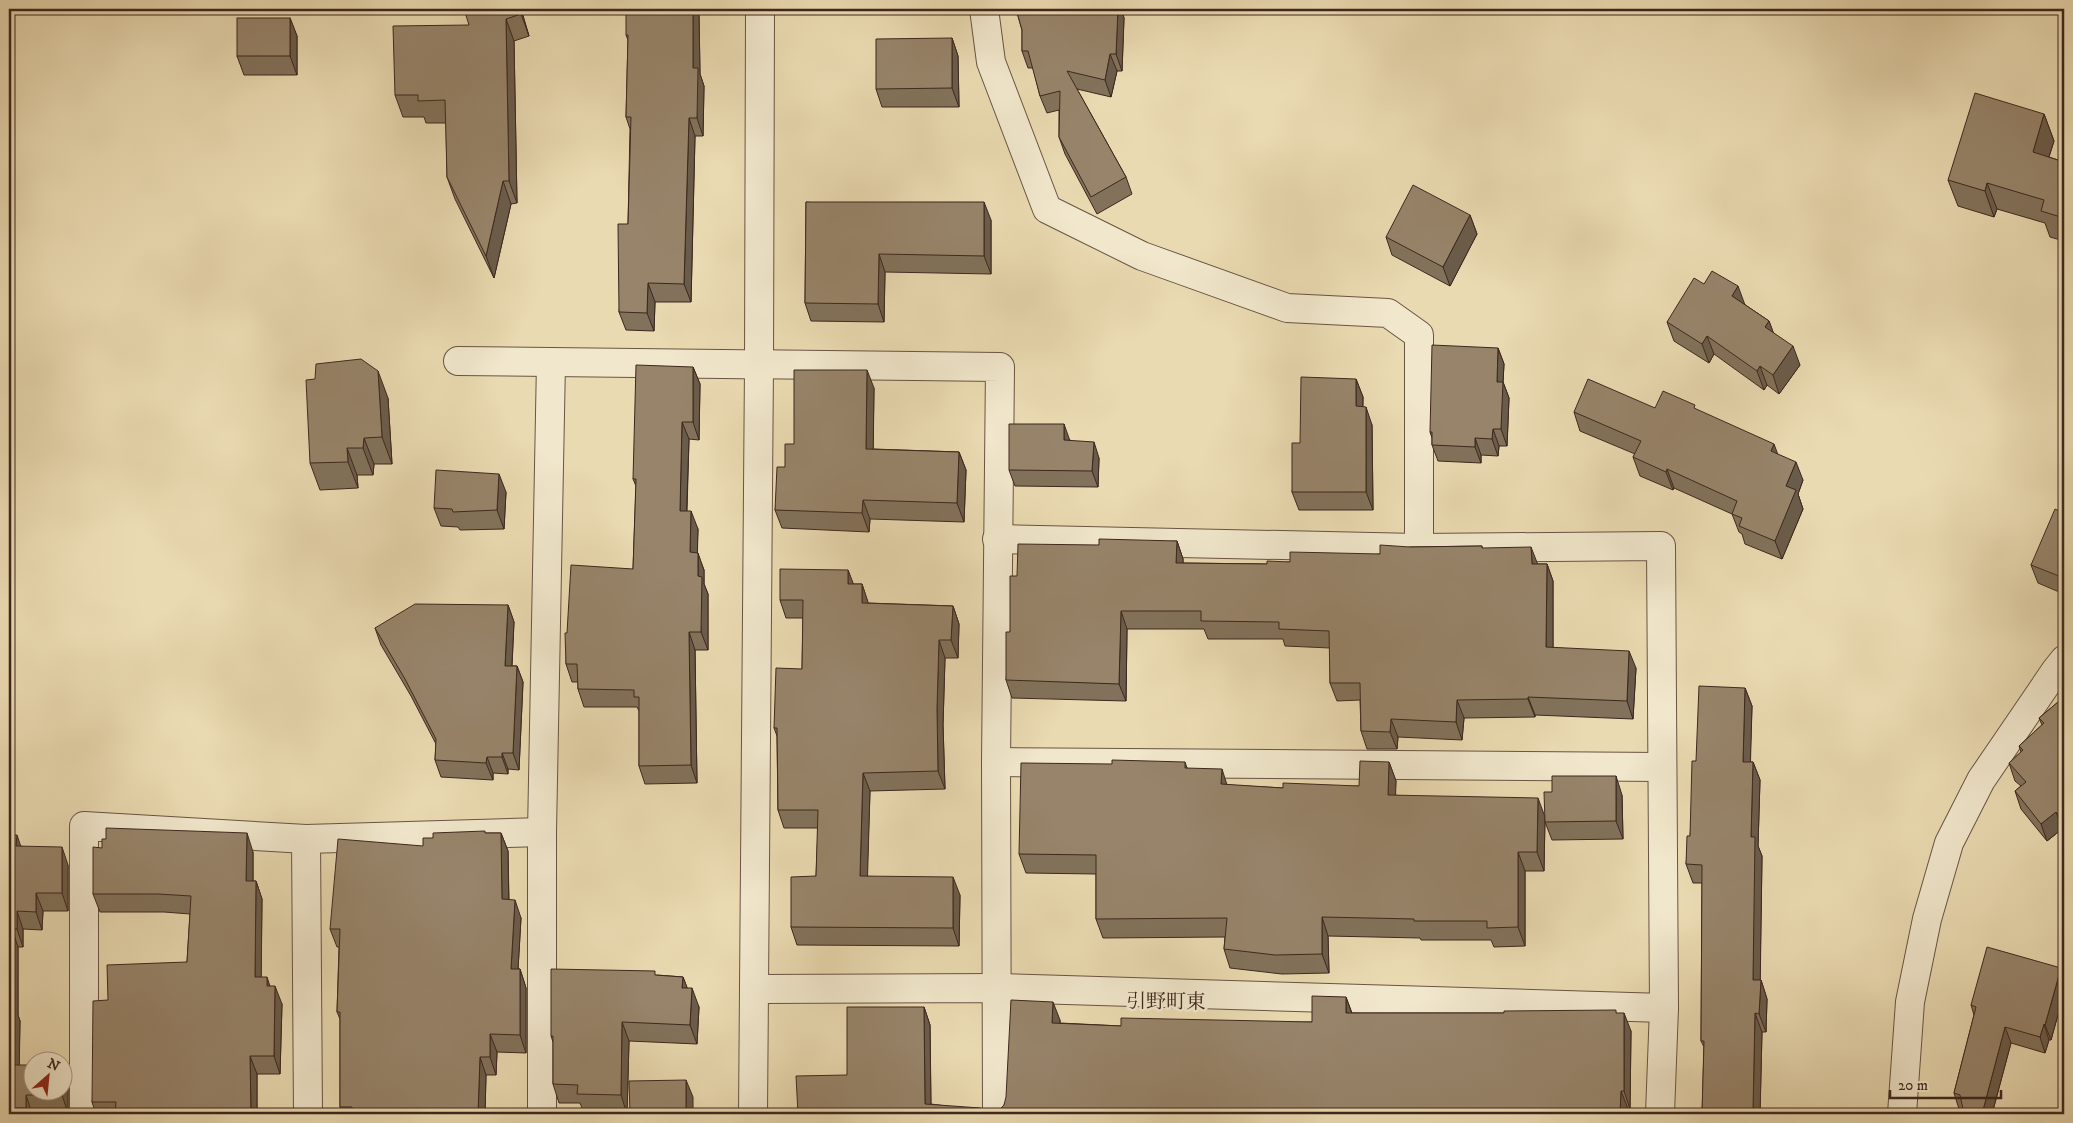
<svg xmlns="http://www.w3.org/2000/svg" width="2073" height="1123" viewBox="0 0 2073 1123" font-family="'IM FELL DW Pica','Noto Serif JP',serif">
	<rect width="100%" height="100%" fill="#eadab1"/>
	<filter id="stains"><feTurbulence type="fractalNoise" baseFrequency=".004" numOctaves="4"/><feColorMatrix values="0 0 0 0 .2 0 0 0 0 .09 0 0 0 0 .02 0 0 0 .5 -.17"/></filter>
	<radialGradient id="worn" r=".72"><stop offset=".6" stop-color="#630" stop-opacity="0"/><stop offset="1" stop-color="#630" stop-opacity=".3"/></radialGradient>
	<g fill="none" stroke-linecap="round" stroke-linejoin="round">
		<!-- minor casing -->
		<g stroke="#685443" stroke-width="30">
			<g id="minor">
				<polyline points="984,9 991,62 1047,209 1142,256 1287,308 1388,313 1419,335 1419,548 1661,546 1664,1008 1660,1114"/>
				<polyline points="458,361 1000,367 996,762 997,1114"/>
				<polyline points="997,539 1418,548"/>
				<polyline points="996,762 1662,767"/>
				<polyline points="306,839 308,1114"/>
				<polyline points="754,989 997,988 1664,1008"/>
				<polyline points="84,1114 84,826 306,839 542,832"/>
				<polyline points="542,1114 542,832 551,362"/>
				<polyline points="753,1114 759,365 760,9"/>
				<polyline points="1902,1114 1910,1002 1927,919 1949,843 1981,780 2056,670 2064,660"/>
			</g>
		</g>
		<!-- minor -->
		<use href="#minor" stroke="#f1e7cc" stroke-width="28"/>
	</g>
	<!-- wall -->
	<g fill="#82725b" stroke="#3d271e">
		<polygon points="521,9 529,36 514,41 517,203 511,204 494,278 455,199 447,177 446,123 426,123 424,117 403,117 395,95"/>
		<polygon points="1016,9 1122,9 1122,11 1124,18 1122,71 1117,71 1111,97 1077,89 1126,177 1132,194 1097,214 1065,154 1059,137 1059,110 1047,113 1040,96 1033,68 1028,68 1022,51 1022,30"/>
		<polygon points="699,14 700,74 704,86 703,136 695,136 691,302 655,302 654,331 626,330 619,312 628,224 630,129 626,117 628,40 626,35"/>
		<polygon points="290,18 297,36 297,75 244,75 237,56"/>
		<polygon points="952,38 958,56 959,107 882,107 876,89"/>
		<polygon points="2044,114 2054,141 2049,157 2064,162 2064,241 2050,237 2045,223 1997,209 1994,217 1958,206 1948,180"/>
		<polygon points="806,202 991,220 991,274 885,272 884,322 811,321 805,303"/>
		<polygon points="1470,215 1477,234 1450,286 1392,255 1386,237"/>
		<polygon points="1704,284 1744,304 1769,321 1773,332 1800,365 1779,394 1767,385 1764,390 1714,354 1709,363 1674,341 1667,322"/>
		<polygon points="1498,348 1504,364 1503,382 1509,398 1507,446 1499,446 1498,456 1481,455 1481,463 1438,461 1432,445 1432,438 1430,432"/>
		<polygon points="693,367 700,384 699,440 689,439 687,511 698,529 697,553 704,570 704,584 708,594 708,650 695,650 697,783 645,784 639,766 639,711 637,707 584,707 578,689 578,682 572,682 566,664 567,633 633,569 636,486 633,479"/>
		<polygon points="1356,379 1363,397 1363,407 1372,425 1373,510 1299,510 1292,492 1300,443"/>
		<polygon points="874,388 873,449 959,452 966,470 964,522 870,519 869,532 782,528 775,510 785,467 794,444"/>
		<polygon points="388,398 392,464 374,464 373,475 357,475 358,488 320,490 310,463"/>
		<polygon points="1655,408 1697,410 1778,454 1803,480 1798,494 1803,509 1782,559 1745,544 1742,534 1739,532 1732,514 1674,488 1673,490 1640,476 1633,457 1635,454 1580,431 1574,412"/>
		<polygon points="1070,440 1099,458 1098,487 1015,486 1009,470"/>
		<polygon points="506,492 504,529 460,530 458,527 441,526 434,508"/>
		<polygon points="2064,513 2064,594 2038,583 2031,565"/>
		<polygon points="1177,541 1183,559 1183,563 1267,564 1380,554 1410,547 1482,546 1482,548 1537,564 1547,564 1553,581 1553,648 1636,668 1633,719 1535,715 1535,717 1464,718 1462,740 1398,737 1397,749 1367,749 1361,731 1360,700 1337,701 1330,683 1330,648 1285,646 1283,639 1208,639 1204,629 1127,629 1126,701 1012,698 1006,680 1010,632 1017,576 1099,545"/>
		<polygon points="848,570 853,584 862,584 868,603 953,606 959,624 958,658 945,658 943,725 945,789 870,791 867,876 960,895 959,946 797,945 791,927 816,876 818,828 784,828 778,810 777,736 774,728 802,669 803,618 786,618 780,600"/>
		<polygon points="508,605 514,622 512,666 517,666 523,682 519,770 508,769 508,774 493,773 493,780 441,777 435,760 436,744 411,696 381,645 375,628"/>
		<polygon points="1745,688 1752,706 1750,762 1753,762 1760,780 1758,846 1762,856 1760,980 1761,980 1767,999 1766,1032 1762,1032 1760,1114 1702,1114 1704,1047 1701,1041 1702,883 1693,883 1686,864 1690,836 1696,761"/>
		<polygon points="2064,697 2064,832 2062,829 2047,841 2021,809 2015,791 2021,786 2015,781 2009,763 2021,752 2019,746 2042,725 2039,718"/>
		<polygon points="1185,762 1187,768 1227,785 1283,788 1359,786 1389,762 1396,781 1395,795 1545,817 1622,795 1623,839 1552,840 1545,822 1545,817 1544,871 1525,871 1525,946 1494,947 1491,940 1421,940 1420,938 1328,936 1329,973 1282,974 1230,968 1224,949 1225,937 1103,938 1096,919 1096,874 1026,873 1019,854"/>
		<polygon points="486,833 501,833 508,851 509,900 521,918 518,969 520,969 526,988 526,1053 497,1052 496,1075 486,1075 485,1114 343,1114 340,1107 340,1019 337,1012 339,947 337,947 330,929 423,846 433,838"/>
		<polygon points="9,835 21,846 68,865 68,911 43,911 42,930 23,929 23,947 18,947 18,1015 20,1021 19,1065 62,1090 62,1067 68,1083 68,1113 9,1114"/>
		<polygon points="102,848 253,852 253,881 256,881 262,899 261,977 270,986 282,1004 280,1074 257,1074 257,1114 96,1114 92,1102 108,1000 187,962 190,914 164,912 100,912 93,894"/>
		<polygon points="2061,968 2064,976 2064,993 2051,1040 2049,1040 2045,1053 2011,1043 1992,1114 1964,1114 1963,1110 1959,1109 1954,1093 1974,1015 1971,1005"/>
		<polygon points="657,975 683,977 687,988 699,1007 697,1044 629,1041 627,1114 584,1113 580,1103 559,1103 553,1084 553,1042 551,1036"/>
		<polygon points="1346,997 1352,1013 1617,1013 1631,1031 1630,1109 1628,1109 1627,1114 798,1114 847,1075 924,1007 930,1025 931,1104 990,1112 999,1110 1004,1105 1060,1020 1060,1023 1121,1026 1312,1022"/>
	</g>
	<!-- shaded-wall -->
	<g fill="#6a5c4a" stroke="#3d271e">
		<polygon points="519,9 521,9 529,36 521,14"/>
		<polygon points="693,9 697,9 699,14 700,74 704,86 703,136 697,118 693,68"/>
		<polygon points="1118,9 1122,9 1122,11 1124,18 1122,71 1116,54"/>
		<polygon points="290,18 297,36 297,75 290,56"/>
		<polygon points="506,19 514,41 517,203 509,181"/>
		<polygon points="952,38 958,56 959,107 952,88"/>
		<polygon points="1110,54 1117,71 1111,97 1105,80"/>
		<polygon points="2044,114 2054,141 2042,178 2033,152"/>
		<polygon points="689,118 695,136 691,302 684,284"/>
		<polygon points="503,181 511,204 494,278 486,256"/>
		<polygon points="1987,183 1997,209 1994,217 1985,191"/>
		<polygon points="984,202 991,220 991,274 984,256"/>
		<polygon points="1470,215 1477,234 1450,286 1443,267"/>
		<polygon points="879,254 885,272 884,322 878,304"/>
		<polygon points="648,283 655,302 654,331 647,313"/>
		<polygon points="1738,286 1745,305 1732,296"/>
		<polygon points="1769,321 1776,340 1765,327"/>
		<polygon points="1707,336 1714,354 1709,363 1702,344"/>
		<polygon points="1793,346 1800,365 1779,394 1773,375"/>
		<polygon points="1498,348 1504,364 1503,382 1509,398 1507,446 1501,429 1497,382"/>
		<polygon points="1760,366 1767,385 1764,390 1757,371"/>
		<polygon points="693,367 700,384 699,440 693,422"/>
		<polygon points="867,370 874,388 873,467 866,449"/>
		<polygon points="378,371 388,398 392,464 382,437"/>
		<polygon points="1356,379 1363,397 1362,425 1356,406"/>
		<polygon points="1366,407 1372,425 1373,510 1366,492"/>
		<polygon points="682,422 689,439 686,528 680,511"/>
		<polygon points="1064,424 1070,441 1064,440"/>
		<polygon points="1493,429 1499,446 1498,456 1492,439"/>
		<polygon points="364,438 374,464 373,475 363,448"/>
		<polygon points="1475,438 1481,455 1481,463 1475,447"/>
		<polygon points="1094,442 1099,458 1098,487 1092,471"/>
		<polygon points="1774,444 1781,463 1771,451"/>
		<polygon points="347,448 357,475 358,488 348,462"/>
		<polygon points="959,452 966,470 964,522 957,503"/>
		<polygon points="1796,462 1803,480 1798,494 1803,509 1782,559 1775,541 1786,486"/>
		<polygon points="1667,469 1674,488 1673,490 1666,472"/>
		<polygon points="499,474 506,492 504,529 497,510"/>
		<polygon points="863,500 870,519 869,532 862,513"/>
		<polygon points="691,511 698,529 697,570 690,552"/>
		<polygon points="1177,541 1183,559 1183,581 1176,563"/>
		<polygon points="1531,547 1538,565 1532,564"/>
		<polygon points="698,553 704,570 704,584 708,594 708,650 701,632 698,576"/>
		<polygon points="2064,562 2064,591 2059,576"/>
		<polygon points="1547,564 1553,581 1553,665 1546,647"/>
		<polygon points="848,570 855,588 848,584"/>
		<polygon points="862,584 868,602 868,621 862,603"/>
		<polygon points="508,605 514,622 511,683 505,666"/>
		<polygon points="953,606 959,624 958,658 951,640"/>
		<polygon points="1121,611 1127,629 1126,701 1119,684"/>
		<polygon points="689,632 695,650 697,783 691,765"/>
		<polygon points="939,640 945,658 943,725 945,789 938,771 937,708"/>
		<polygon points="1629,651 1636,668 1633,719 1627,701"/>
		<polygon points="517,666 523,682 519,770 513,753"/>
		<polygon points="1745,688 1752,706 1750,780 1743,762"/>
		<polygon points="1528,697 1535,715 1535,717 1528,699"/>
		<polygon points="1457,700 1464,718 1462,740 1456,722"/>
		<polygon points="1391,719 1398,737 1397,749 1390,732"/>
		<polygon points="502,753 508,769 508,774 502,757"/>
		<polygon points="487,757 493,773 493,780 486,763"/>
		<polygon points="1389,762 1396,781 1395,814 1388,795"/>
		<polygon points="1753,762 1760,780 1758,846 1762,856 1760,998 1753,980 1751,837"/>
		<polygon points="1222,769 1228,788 1221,784"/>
		<polygon points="863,773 870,791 867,894 860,876"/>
		<polygon points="1616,776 1622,795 1623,839 1616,821"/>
		<polygon points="1538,798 1545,817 1544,871 1537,852"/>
		<polygon points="2056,812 2062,829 2047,841 2041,824"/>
		<polygon points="247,833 253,852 253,899 246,881"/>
		<polygon points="501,833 508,851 509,918 502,899"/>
		<polygon points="17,835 23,853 16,846"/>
		<polygon points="62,847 68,865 68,911 62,893"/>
		<polygon points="1518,852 1525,871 1525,946 1518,927"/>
		<polygon points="953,877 960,895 959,946 953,928"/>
		<polygon points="256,881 262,899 261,995 255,977"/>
		<polygon points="36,893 43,911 42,930 36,912"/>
		<polygon points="515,900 521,918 517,987 511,969"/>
		<polygon points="17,911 23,929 23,947 17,929"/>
		<polygon points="1322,917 1328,936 1329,973 1322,954"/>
		<polygon points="12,929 18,947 18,1015 20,1021 19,1083 12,1065 11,1003"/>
		<polygon points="2061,968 2064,976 2064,993 2051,1040 2045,1025"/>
		<polygon points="520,969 526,988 526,1053 520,1035"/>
		<polygon points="267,977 273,995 267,986"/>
		<polygon points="683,977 690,995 682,988"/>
		<polygon points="1761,980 1767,999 1766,1032 1759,1014"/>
		<polygon points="275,986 282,1004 280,1074 274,1056"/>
		<polygon points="692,988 699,1007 697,1044 690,1025"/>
		<polygon points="1346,997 1352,1014 1346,1013"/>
		<polygon points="1053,1002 1060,1020 1059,1040 1052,1023"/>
		<polygon points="924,1007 930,1025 931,1114 925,1104"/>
		<polygon points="1624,1013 1631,1031 1630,1109 1624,1091"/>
		<polygon points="1755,1013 1762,1032 1760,1114 1755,1114 1753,1110"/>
		<polygon points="622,1022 629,1041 627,1114 621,1095"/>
		<polygon points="2044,1024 2049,1040 2045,1053 2040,1037"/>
		<polygon points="2005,1027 2011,1043 1992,1114 1982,1114"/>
		<polygon points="490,1034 497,1052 496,1075 490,1057"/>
		<polygon points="250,1056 257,1074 257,1114 251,1114"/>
		<polygon points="480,1057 486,1075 485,1114 478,1114"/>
		<polygon points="62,1067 68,1083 68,1113 62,1095"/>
		<polygon points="686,1080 693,1097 693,1114 686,1114"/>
		<polygon points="1621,1091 1628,1109 1627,1114 1620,1114"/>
		<polygon points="26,1095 32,1113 32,1114 28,1114 26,1108"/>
	</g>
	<!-- building -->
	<g fill="#97846a" stroke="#3d271e">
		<polygon points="464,9 519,9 521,14 506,19 509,181 503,181 486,256 447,177 445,100 418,101 418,95 395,95 393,26 469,25"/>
		<polygon points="626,9 693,9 693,68 698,68 697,118 689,118 684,284 648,283 647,313 619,312 618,224 628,224 631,117 626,117 628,35 626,35"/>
		<polygon points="1016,9 1118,9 1116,54 1110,54 1105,80 1067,71 1126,177 1091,197 1059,137 1060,91 1040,96 1028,51 1022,51 1022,30"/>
		<rect x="237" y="18" width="53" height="38"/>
		<polygon points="952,38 952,88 876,89 876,39"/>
		<polygon points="1975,93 2044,114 2033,152 2064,162 2064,218 2041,211 2044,200 1987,183 1985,191 1948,180"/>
		<polygon points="1413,185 1470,215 1443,267 1386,237"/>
		<polygon points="806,202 984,202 984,256 879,254 878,304 805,303"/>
		<polygon points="1712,271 1738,286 1732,296 1769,321 1765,327 1793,346 1773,375 1760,366 1757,371 1707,336 1702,344 1667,322 1694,278 1704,284"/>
		<polygon points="1432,345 1498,348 1497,382 1503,382 1501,429 1493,429 1492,439 1475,438 1475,447 1432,445 1432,432 1430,432"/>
		<polygon points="361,359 378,371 382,437 364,438 363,448 347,448 348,462 310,463 306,380 315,379 316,364"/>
		<polygon points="636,365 693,367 693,422 682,422 680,511 691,511 690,552 698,553 698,576 702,577 701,632 689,632 691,765 639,766 639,697 634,697 634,690 578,689 577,664 566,664 565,633 567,633 571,565 633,569 636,479 633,479"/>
		<polygon points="794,370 867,370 866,449 959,452 957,503 863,500 862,513 775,510 777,467 785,467 785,444 794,444"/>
		<polygon points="1301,377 1356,379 1356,406 1366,407 1366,492 1292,492 1292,443 1300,443"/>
		<polygon points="1588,379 1655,408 1663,391 1695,405 1694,408 1774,444 1771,451 1796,462 1786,486 1796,490 1775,541 1739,526 1742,518 1732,514 1737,501 1667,469 1666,472 1633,457 1641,441 1574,412"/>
		<polygon points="1009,424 1064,424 1064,440 1094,442 1092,471 1009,470"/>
		<polygon points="436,470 499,474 497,510 453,512 452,509 434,508"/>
		<polygon points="2055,509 2064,513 2064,562 2059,576 2031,565"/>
		<polygon points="1099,539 1177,541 1176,563 1267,564 1267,561 1290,562 1290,552 1380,554 1380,545 1410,547 1482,546 1482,548 1531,547 1532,564 1547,564 1546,647 1629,651 1627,701 1528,697 1528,699 1457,700 1456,722 1391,719 1390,732 1361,731 1360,683 1330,683 1329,631 1279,629 1279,622 1201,621 1201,611 1121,611 1119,684 1006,680 1006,632 1010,632 1010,576 1017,576 1018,544 1099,545"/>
		<polygon points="780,569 848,570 848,584 862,584 862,603 953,606 951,640 939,640 937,708 938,771 863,773 860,876 953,877 953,928 791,927 791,877 816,876 818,810 778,810 777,728 774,728 776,668 802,669 803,600 780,600"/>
		<polygon points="415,604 508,605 505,666 517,666 513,753 502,753 502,757 487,757 486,763 435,760 436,739 405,679 375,628"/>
		<polygon points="1699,686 1745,688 1743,762 1753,762 1751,837 1755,837 1753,980 1761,980 1759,1014 1755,1013 1753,1110 1750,1110 1750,1114 1702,1114 1704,1041 1701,1041 1702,865 1686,864 1687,836 1690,836 1692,761 1696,761"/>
		<polygon points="2064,697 2064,822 2056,812 2041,824 2015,791 2026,782 2009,763 2023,750 2019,746 2044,723 2039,718"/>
		<polygon points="1112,760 1185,762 1185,768 1222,769 1221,784 1283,788 1283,783 1359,786 1360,761 1389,762 1388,795 1538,798 1537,852 1518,852 1518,927 1487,928 1487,921 1414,921 1414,919 1322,917 1322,954 1275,955 1224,949 1227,918 1096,919 1096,855 1019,854 1021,763 1112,764"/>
		<polygon points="1552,776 1616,776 1616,821 1545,822 1544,792 1552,792"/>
		<polygon points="106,828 247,833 246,881 256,881 255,977 267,977 267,986 275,986 274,1056 250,1056 251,1114 115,1114 116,1102 92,1102 93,1001 108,1000 107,965 187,962 191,896 158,894 93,894 93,847 102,848 102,839 106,839"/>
		<polygon points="485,831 485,833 501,833 502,899 515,900 511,969 520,969 520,1035 490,1034 490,1057 480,1057 478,1114 352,1114 352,1107 340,1107 340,1012 337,1012 340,929 330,929 338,839 423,846 423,838 433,838 433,833"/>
		<polygon points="9,835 17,835 16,846 62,847 62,893 36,893 36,912 17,911 17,929 12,929 11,1003 13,1003 12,1065 32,1065 32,1090 62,1090 62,1095 26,1095 26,1108 9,1108"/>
		<polygon points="1987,947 2061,968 2045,1025 2044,1024 2040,1037 2005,1027 1982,1114 1964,1114 1960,1095 1954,1093 1976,1007 1971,1005"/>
		<polygon points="551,969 655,971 655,975 683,977 682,988 692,988 690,1025 622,1022 621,1095 577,1094 578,1085 553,1084 553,1036 551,1036"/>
		<polygon points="1312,996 1346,997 1346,1013 1504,1013 1504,1011 1616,1010 1616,1013 1624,1013 1624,1091 1621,1091 1620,1114 798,1114 796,1076 847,1075 847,1007 924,1007 925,1104 980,1108 990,1112 999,1110 1004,1105 1006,1097 1011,1000 1053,1002 1052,1023 1121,1026 1121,1018 1312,1022"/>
		<polygon points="686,1080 686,1114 630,1114 629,1081"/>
	</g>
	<g text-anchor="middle" stroke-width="5" stroke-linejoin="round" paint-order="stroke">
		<!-- neighbourhood labels -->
		<g font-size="20" fill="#3d271e" stroke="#f1e7cc">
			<text x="1166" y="1008">引野町東</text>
		</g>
	</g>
	<!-- margin -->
	<rect width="2073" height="1123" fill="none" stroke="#eadab1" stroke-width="30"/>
	<rect x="10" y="10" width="2053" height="1103" fill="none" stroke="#3d271e" stroke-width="2.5"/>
	<rect x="15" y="15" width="2043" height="1093" fill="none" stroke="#3d271e"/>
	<!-- north arrow -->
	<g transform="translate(48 1076) rotate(27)"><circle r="24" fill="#f1e7cc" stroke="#a99a86"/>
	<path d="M0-4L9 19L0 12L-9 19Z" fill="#8f2418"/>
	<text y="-8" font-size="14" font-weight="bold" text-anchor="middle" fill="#3d271e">N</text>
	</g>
	<!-- scale -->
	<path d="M1890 1090v8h111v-8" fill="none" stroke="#3d271e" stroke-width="2.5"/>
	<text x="1898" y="1090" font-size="15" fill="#3d271e" stroke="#f1e7cc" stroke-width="4" paint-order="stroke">20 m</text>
	<rect width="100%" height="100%" filter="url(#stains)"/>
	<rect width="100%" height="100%" fill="url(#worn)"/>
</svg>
